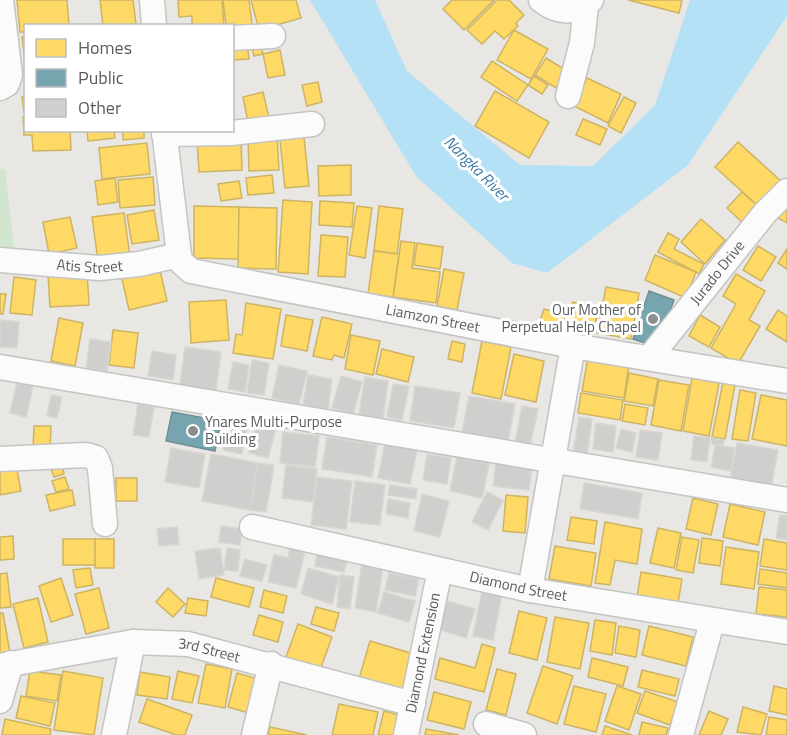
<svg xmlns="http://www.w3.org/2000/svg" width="787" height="735" viewBox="0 0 787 735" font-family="'Titillium Web',sans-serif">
	<rect width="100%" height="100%" fill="#e9e7e3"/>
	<!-- green -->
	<polygon fill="#d2e5ce" points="0,169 5,169 16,265 0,264"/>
	<!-- water -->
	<polygon fill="#b4e1f6" points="310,0 375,0 407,71 520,165 593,166 655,105 690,0 787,0 787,16 688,165 547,273 512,263 416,176"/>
	<!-- homes -->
	<g fill="#ffd966" stroke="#cdb464" stroke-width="1.5">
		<polygon points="17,0 67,0 69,26 26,26 26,32 20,32"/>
		<polygon points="100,0 133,0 136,24 103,26"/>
		<polygon points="178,0 222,0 224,26 192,26 192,16 179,17"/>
		<polygon points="223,0 249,0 253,32 232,34 232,26 226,26"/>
		<polygon points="251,0 296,0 301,18 259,30"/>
		<polygon points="452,0 494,0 464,30 443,9"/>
		<polygon points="497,0 509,0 524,15 516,23 518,26 504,39 495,31 482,44 467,30"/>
		<polygon points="628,0 682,0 679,13"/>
		<polygon points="514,30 548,49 531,79 497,60"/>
		<polygon points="22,37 26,37 26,61 25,61"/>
		<polygon points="259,38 263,54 254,56 250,40"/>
		<polygon points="247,42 249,59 234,60 232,50"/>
		<polygon points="280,50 285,75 268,78 263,54"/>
		<polygon points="546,58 567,71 556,88 535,75"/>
		<polygon points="492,61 528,85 517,101 481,77"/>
		<polygon points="534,76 548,85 542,94 528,85"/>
		<polygon points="587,78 621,94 608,123 574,106"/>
		<polygon points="318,82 322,102 307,106 302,85"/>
		<polygon points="495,91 549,122 529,158 475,126"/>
		<polygon points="263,92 269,118 248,122 243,97"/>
		<polygon points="26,96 26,113 24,113 22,97"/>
		<polygon points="624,97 636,103 621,133 608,126"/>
		<polygon points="23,117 26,117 26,130 70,130 71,150 33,151 32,135 24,135"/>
		<polygon points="583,119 607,129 600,145 576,135"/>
		<polygon points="87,130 114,130 115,138 88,141"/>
		<polygon points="123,130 144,130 144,138 123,140"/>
		<polygon points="241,137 242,170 199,172 197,139"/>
		<polygon points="277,137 279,170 249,171 248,138"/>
		<polygon points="304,137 309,186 285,188 280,140"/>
		<polygon points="738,142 782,182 759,207 715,167"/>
		<polygon points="147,143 150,174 102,179 99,148"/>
		<polygon points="351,165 351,195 319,196 318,166"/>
		<polygon points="272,175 274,193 248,195 246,178"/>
		<polygon points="153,177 155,205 120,208 118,180"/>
		<polygon points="115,178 118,202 98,205 95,181"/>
		<polygon points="239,181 242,198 221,201 218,184"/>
		<polygon points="742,192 759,207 744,224 727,208"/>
		<polygon points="283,200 312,202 308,274 278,272"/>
		<polygon points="320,201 354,203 352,227 319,225"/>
		<polygon points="787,201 787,223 778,218"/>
		<polygon points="194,206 239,207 239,259 194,258"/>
		<polygon points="357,206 372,208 365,258 349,255"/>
		<polygon points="379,206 403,209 397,254 374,251"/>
		<polygon points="239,207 277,208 276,269 238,268"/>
		<polygon points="154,210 159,240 132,244 127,215"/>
		<polygon points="124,213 130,257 98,261 92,217"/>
		<polygon points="70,217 77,248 49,254 43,222"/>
		<polygon points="701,219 725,240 705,264 681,242"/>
		<polygon points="668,233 679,239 674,249 704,264 699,274 658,252"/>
		<polygon points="321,235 348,237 345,277 318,276"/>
		<polygon points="401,241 415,243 412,268 440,272 436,303 393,297"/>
		<polygon points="417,243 443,247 440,269 414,265"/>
		<polygon points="758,246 776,257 761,281 743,270"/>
		<polygon points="787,249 787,269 778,263"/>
		<polygon points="374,251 399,254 393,297 368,294"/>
		<polygon points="655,255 696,272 686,298 645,280"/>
		<polygon points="444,269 464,273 457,310 437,306"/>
		<polygon points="160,270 167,301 129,310 122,279"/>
		<polygon points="87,272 89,305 50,307 48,274"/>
		<polygon points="736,274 765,291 749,320 760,326 738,364 711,348 736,304 723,296"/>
		<polygon points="14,277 36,280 32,315 10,313"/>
		<polygon points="606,287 639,293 631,339 597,333"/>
		<polygon points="0,294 6,294 3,314 0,314"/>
		<polygon points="226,300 229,340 191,343 189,302"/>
		<polygon points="573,302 599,309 592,334 566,327"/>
		<polygon points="246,303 281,309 273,359 233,353 236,334 242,335"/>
		<polygon points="544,309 566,315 560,334 538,327"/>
		<polygon points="778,310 787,316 787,342 766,329"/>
		<polygon points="286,315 313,320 307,351 281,346"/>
		<polygon points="700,315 720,327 709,347 689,336"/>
		<polygon points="322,317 352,324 344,358 334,355 332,360 313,356"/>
		<polygon points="59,318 83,323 75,366 51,361"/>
		<polygon points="113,330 138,333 134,368 109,365"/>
		<polygon points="351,335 380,341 373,375 345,369"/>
		<polygon points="452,341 465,344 462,362 448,359"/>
		<polygon points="482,341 511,347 501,399 472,393"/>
		<polygon points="382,349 414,357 408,382 376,374"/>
		<polygon points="514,354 544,361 536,402 505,395"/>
		<polygon points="588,358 629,364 624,398 582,391"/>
		<polygon points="629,373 658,379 653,406 624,401"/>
		<polygon points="692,378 719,383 709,436 683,431"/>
		<polygon points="659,380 689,385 681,431 651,425"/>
		<polygon points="723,382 735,385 725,439 712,437"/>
		<polygon points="740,390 756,393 748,441 732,439"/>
		<polygon points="581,393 623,400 620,420 578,413"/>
		<polygon points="761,395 787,400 787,446 752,439"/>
		<polygon points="625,404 648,408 645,425 622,421"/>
		<polygon points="34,426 51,426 50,451 33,450"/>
		<polygon points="16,465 21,491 0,495 0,468"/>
		<polygon points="62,465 64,474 54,477 51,468"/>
		<polygon points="65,477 69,489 56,492 52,481"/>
		<rect x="116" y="478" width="21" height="23"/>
		<polygon points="72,490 75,505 50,511 46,495"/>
		<polygon points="506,495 528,497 525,533 503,531"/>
		<polygon points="693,498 718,504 711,535 686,529"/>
		<polygon points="730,504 765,512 758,545 723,537"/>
		<polygon points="571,517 597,521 594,544 567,540"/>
		<polygon points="605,522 642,529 637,564 615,560 610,585 595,583"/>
		<polygon points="658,528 681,533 674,568 650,563"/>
		<polygon points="13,536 14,559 0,560 0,537"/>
		<polygon points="682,537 699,540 693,573 676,570"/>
		<polygon points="702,538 723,541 720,566 699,563"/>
		<polygon points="63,539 95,539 96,565 63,565"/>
		<rect x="95" y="539" width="19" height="29"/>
		<polygon points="764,539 787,543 787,570 760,566"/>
		<polygon points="555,546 596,553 591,586 549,579"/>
		<polygon points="726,547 759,552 754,589 721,584"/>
		<polygon points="90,568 93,585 76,588 73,570"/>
		<polygon points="760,569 787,573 787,588 758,584"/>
		<polygon points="641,572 682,579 678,603 637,597"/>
		<polygon points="7,573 11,607 0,608 0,574"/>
		<polygon points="61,578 73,615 51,622 39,586"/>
		<polygon points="216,578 254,588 249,607 211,597"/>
		<polygon points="759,587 787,590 787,617 756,614"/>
		<polygon points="99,588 109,628 86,634 75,594"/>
		<polygon points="168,588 185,604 173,617 156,602"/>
		<polygon points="264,590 287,596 283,613 260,607"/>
		<polygon points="38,598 48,642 24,648 13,604"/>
		<polygon points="188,598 208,601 206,616 185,613"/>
		<polygon points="316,607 339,613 334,631 311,624"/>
		<polygon points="519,611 547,618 537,660 509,653"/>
		<polygon points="0,613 3,613 10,653 0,655"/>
		<polygon points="259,615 283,622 278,642 253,635"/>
		<polygon points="555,617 589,623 580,669 547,662"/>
		<polygon points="595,620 616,623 612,655 590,651"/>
		<polygon points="298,624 332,637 320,670 286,657"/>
		<polygon points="619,626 640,630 636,657 615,653"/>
		<polygon points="649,626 693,637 686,666 642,655"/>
		<polygon points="370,641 414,654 402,695 358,682"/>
		<polygon points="482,644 495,648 484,692 435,679 440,658 475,668"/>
		<polygon points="592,658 628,667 623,686 588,677"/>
		<polygon points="206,664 232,669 225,708 198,703"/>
		<polygon points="543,666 573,676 557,724 527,713"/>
		<polygon points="497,669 516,674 506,715 486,710"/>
		<polygon points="642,670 679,679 675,696 638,687"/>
		<polygon points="30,671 61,675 57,701 26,696"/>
		<polygon points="63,671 103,678 94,735 54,730"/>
		<polygon points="178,671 199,676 192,703 172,699"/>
		<polygon points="140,672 170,677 167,699 137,695"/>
		<polygon points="237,673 258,679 249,713 228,707"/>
		<polygon points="574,686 606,694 596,732 564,724"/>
		<polygon points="617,686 641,694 629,730 605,721"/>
		<polygon points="774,686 787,689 787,715 769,711"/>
		<polygon points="645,691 678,702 670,725 637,713"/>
		<polygon points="434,692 471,702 464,729 427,720"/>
		<polygon points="21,696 55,703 50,726 16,718"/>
		<polygon points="147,699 192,715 185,735 176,735 139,722"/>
		<polygon points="339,704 378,712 373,735 332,735"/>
		<polygon points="743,707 767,714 761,735 737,732"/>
		<polygon points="384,711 402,716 397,735 378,735"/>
		<polygon points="709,711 728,719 721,735 699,735"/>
		<polygon points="769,717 787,720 787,735 766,735"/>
		<polygon points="5,719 51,729 50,735 2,735"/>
		<polygon points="642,722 668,728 666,735 639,735"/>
		<polygon points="605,726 632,735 602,735"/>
		<polygon points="270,727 307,735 268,735"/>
		<polygon points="426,729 459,735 425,735"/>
	</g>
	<!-- public -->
	<g fill="#76a5af" stroke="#6d8f98" stroke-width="1.5">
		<polygon points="649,291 674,300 657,347 633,339"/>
		<polygon points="172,412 221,421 215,451 166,441"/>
	</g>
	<!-- building -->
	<g fill="#d1cfcd" stroke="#d8d6d2" stroke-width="1.5">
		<polygon points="0,320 19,322 17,348 0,347"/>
		<polygon points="90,339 111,342 107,371 86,368"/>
		<polygon points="185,347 221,352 216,391 180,385"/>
		<polygon points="152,351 176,355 173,380 148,376"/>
		<polygon points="252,360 269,363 264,395 247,393"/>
		<polygon points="233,362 249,365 245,392 228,389"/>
		<polygon points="279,365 307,371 299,404 272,398"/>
		<polygon points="308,375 332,379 328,410 303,405"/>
		<polygon points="341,376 362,382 353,414 332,408"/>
		<polygon points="365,377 388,381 383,419 359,415"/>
		<polygon points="17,382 33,386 26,417 10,413"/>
		<polygon points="393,384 409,386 402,420 387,417"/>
		<polygon points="415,386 460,393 454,428 410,421"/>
		<polygon points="51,395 62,397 57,418 47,416"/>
		<polygon points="469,396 515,404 508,442 462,433"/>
		<polygon points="138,404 154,407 149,437 133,435"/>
		<polygon points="522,406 538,409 530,446 515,443"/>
		<polygon points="579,417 592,419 587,456 573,454"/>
		<polygon points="228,423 247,427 242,454 223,450"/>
		<polygon points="257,423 276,428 268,458 249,453"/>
		<polygon points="596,423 616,426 613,452 593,449"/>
		<polygon points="621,429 636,433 632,452 616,448"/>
		<polygon points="640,430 662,433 658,460 636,457"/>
		<polygon points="283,432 319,436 315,467 280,463"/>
		<polygon points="694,436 710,438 707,462 691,460"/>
		<polygon points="327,437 377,445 372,477 322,469"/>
		<polygon points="712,438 724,440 723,445 711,444"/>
		<polygon points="385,443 417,450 410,484 378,478"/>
		<polygon points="737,443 778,450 771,488 730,480"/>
		<polygon points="715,445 734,448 731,471 711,467"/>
		<polygon points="171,448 205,454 199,488 165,482"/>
		<polygon points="211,454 258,463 250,510 202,501"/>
		<polygon points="427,454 451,458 447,484 423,480"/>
		<polygon points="457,457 489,464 482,498 450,491"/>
		<polygon points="496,462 532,466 529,490 493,486"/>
		<polygon points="258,463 274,465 266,512 250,510"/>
		<polygon points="286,465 317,469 313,502 282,498"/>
		<polygon points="317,477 352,481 346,529 311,525"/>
		<polygon points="355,481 385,485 380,525 350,522"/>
		<polygon points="584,483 642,493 638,519 580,509"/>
		<polygon points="390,485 417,489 416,499 388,495"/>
		<polygon points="487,492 503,500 488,530 472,522"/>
		<polygon points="422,494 449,501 440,537 414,531"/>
		<polygon points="388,499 410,503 408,518 386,514"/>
		<polygon points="780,515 787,516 787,540 776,538"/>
		<polygon points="221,526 242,529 240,545 219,542"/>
		<polygon points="177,527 179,544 159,546 157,529"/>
		<polygon points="220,548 224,575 199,579 195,551"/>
		<polygon points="227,548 240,550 238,571 224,570"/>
		<polygon points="290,548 305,551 296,588 268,582 274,555 288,558"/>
		<polygon points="317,553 347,560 344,572 315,566"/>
		<polygon points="245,559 267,565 262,581 240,576"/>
		<polygon points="362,563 383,567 376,612 355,608"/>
		<polygon points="308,568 339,577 332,604 301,594"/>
		<polygon points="389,573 419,579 415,596 385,590"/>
		<polygon points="340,575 354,577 350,609 337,607"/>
		<polygon points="482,591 502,594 493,640 473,636"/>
		<polygon points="384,592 415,601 409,622 378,613"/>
		<polygon points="447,601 475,609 466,638 438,629"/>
	</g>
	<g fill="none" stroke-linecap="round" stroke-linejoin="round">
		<!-- minor casing -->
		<g stroke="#c4c4c3" stroke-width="27">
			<g id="minor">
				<polyline points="152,0 154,26"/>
				<path d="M541,0C557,13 575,15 591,0"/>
				<polyline points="232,38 273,36"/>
				<polyline points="0,88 7,84 10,75 1,0"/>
				<polyline points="568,96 582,43 586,5"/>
				<path id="s1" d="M164,130L179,255L181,262L191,271L573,346L787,381"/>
				<polyline points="164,134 231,133 312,124"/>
				<path id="s2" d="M0,260L99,268L139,264L179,255"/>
				<path id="s3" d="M650,357L765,213L787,191"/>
				<polyline points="0,367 787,500"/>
				<polyline points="0,459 86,455 96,458 100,468 105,524"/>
				<path id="s4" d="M252,527L530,590L787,632"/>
				<polyline points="530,590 573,346"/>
				<path id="s5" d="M0,666L133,642L188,644L413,704"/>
				<polyline points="0,701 11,663"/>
				<polyline points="486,724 524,735"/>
				<polyline points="114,735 133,642"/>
				<polyline points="254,735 271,664"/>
				<path id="s6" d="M406,735L440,570"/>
				<polyline points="681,735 712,622"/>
			</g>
		</g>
		<!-- minor -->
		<use href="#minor" stroke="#fcfbfb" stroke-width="24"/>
	</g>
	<!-- markers -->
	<g fill="#8b8d8e" stroke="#fff" stroke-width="2">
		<circle cx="653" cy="319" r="6"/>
		<circle cx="193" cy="431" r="6"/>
	</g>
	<g text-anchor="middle" stroke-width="6" stroke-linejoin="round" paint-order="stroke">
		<!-- street labels -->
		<g font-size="15" fill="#595d61" stroke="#fff">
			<text dy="5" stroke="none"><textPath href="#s2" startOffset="90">Atis Street</textPath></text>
			<text dy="5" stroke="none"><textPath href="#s3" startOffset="108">Jurado Drive</textPath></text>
			<text dy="5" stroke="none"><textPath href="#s1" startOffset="393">Liamzon Street</textPath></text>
			<text dy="5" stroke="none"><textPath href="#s4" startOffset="273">Diamond Street</textPath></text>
			<text dy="5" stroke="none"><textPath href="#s5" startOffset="212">3rd Street</textPath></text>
			<text dy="5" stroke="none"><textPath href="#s6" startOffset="84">Diamond Extension</textPath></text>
		</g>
		<!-- poi labels -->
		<g font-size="15" fill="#595d61" stroke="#fff" text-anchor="end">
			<text x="641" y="315">Our Mother of<tspan x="641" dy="17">Perpetual Help Chapel</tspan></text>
			<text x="205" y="427" text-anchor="start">Ynares Multi-Purpose<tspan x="205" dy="17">Building</tspan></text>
		</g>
		<!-- water labels -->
		<g font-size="16" font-style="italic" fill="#3b7aa6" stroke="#fff">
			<text transform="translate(477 168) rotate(45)" y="6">Nangka River</text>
		</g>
	</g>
	<!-- legend -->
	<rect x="24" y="24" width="210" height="108" fill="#ffffff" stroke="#bdbec0" stroke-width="1.5"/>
	<rect x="36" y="39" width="30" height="18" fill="#ffd966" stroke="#bdbec0" stroke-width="1.5"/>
	<text x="78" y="54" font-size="18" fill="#595d61">Homes</text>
	<rect x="36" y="69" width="30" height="18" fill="#76a5af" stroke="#bdbec0" stroke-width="1.5"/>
	<text x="78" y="84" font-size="18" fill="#595d61">Public</text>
	<rect x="36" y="99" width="30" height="18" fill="#d1cfcd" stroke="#bdbec0" stroke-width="1.5"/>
	<text x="78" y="114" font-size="18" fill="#595d61">Other</text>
</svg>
